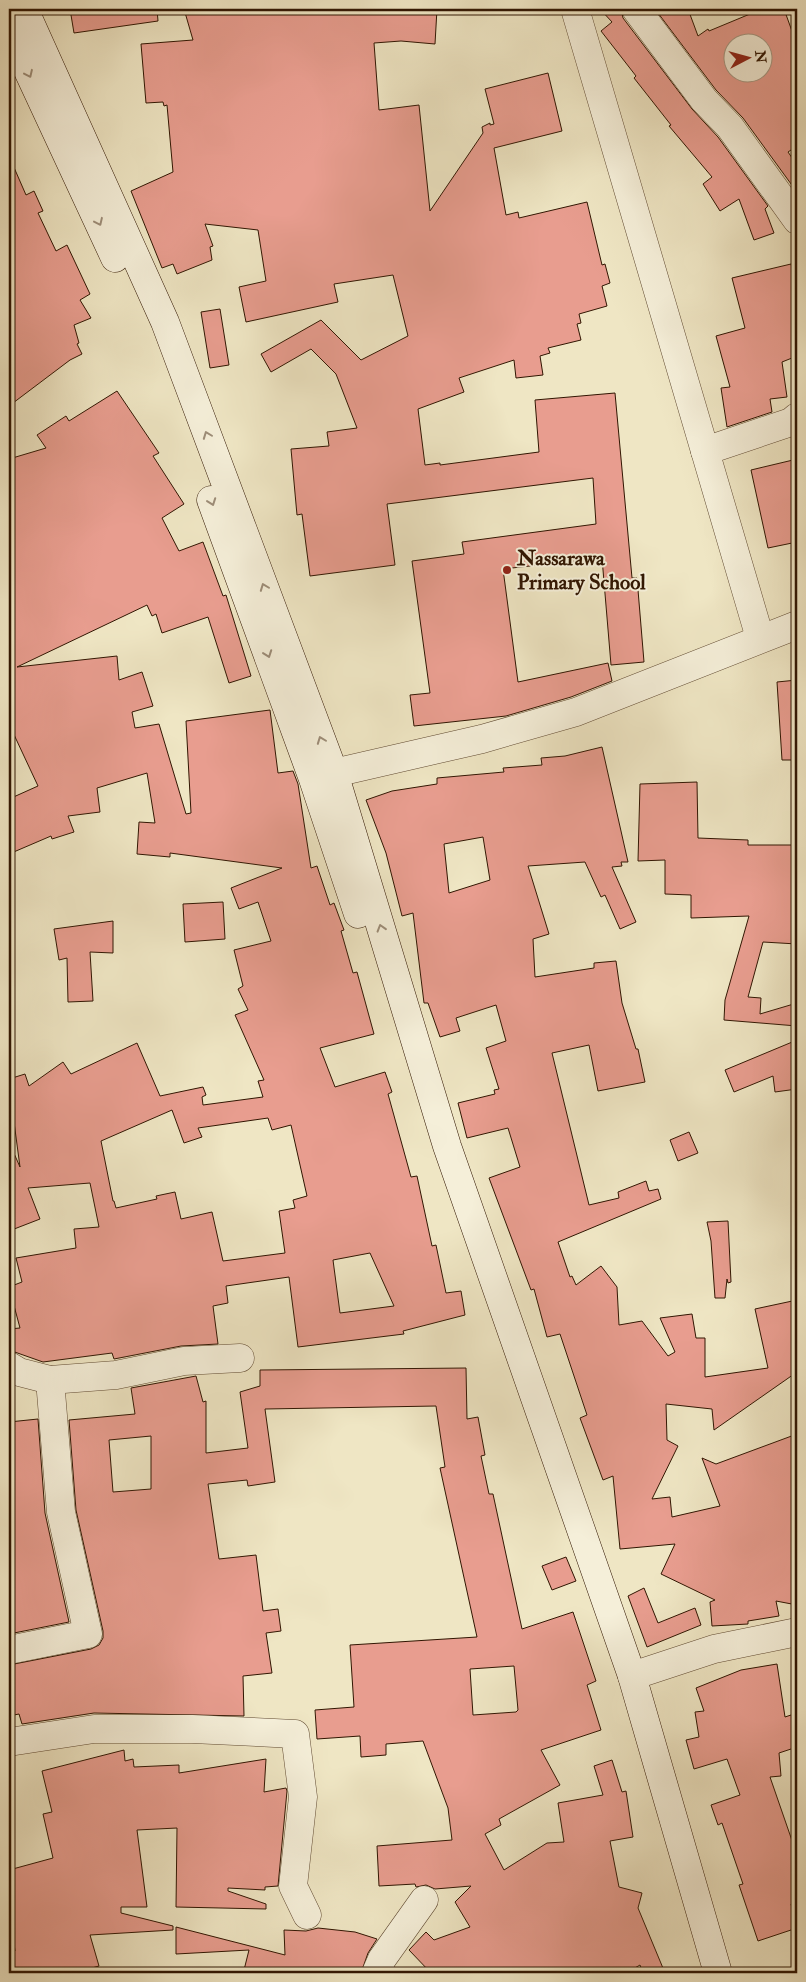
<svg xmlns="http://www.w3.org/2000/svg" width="806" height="1982" viewBox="0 0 806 1982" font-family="'IM FELL Double Pica',serif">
	<rect width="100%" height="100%" fill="#efe6c4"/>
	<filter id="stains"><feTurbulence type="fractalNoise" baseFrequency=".004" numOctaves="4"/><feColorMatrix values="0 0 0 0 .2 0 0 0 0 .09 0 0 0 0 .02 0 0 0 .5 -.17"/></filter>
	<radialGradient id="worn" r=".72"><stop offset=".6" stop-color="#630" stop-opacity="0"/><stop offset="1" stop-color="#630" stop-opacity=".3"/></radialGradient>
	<!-- building -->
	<g fill="#e89d8f" stroke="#311602" fill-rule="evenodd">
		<polygon points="70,9 157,9 158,21 74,33"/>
		<polygon points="184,9 437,9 435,44 401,41 374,43 379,110 419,105 430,211 483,133 482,127 490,123 490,125 494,124 485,89 548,73 562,131 494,148 506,215 518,212 519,218 587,202 602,265 605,264 610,283 602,286 607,306 579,314 581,323 577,324 581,340 548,348 550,353 540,356 543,375 516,378 514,360 459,378 464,392 418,409 425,465 440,463 440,465 539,452 535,400 615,393 632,578 637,578 644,662 611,665 602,558 503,569 518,682 608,663 612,681 571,697 506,716 414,726 410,695 430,693 412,561 464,554 462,542 596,524 593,478 387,504 395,565 310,576 302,514 297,515 291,449 329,446 327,432 357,428 336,374 311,349 271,372 261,354 321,320 361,360 408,336 393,275 334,284 338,302 246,322 239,287 266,281 258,230 205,224 213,246 210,247 212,260 177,274 173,264 162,268 131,191 173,172 167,105 164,106 163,102 146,103 141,44 193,40"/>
		<polygon points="600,9 621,9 623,18 692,109 718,137 768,206 765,209 774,233 754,240 739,199 720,211 703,184 712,177 669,126 671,125 634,78 636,76 601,31 612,22"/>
		<path d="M655,9H688L698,36L708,29L709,31L762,9H784L797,45V146L788,152L797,165V186L794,188L743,118L716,90ZM734,42H764V72H734Z"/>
		<polygon points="9,156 26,195 34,191 43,211 38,213 56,251 67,245 90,294 80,300 91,318 74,325 79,343 77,344 82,354 70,360 9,406"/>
		<polygon points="791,264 797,288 797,356 782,362 787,397 770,399 772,412 727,427 721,388 730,387 716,336 745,328 732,278"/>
		<polygon points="220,309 229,365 210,368 201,312"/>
		<path d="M117,391L159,453L153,456L184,504L162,518L179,551L203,542L223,596L226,595L251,676L229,683L208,617L162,633L156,614L152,616L147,605L17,667L117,656L119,680L142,672L153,706L132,712L135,728L159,724L186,814L191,813L186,721L270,710L278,773L293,771L298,784L311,868L317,866L330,905L334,903L344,930L341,931L353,973L357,972L374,1034L320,1048L335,1087L385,1072L392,1092L388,1094L411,1177L417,1176L432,1246L436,1245L446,1293L461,1291L465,1315L403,1331L404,1334L298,1347L289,1277L226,1286L228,1303L213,1306L218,1344L181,1346L114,1359L112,1353L43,1362L9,1350V1329L20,1328L9,1287L22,1282L16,1258L76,1248L74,1229L99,1227L90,1183L28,1188L40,1219L9,1231V1142L20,1167L14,1122L9,1125V1079L25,1074L29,1086L63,1062L71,1074L137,1043L160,1096L203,1087L206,1095L202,1097L203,1105L263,1097L258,1081L264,1080L235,1015L248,1010L238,989L243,986L234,950L271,941L258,902L239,909L231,888L282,868L170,853V857L137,854L139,822L155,823L147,773L97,788L100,812L68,816L74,832L52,839L51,836L9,854V799L38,786L9,724V604L14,600L9,506V459L46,448L37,435L66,416L69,421ZM172,1110L184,1143L202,1137L198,1128L268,1118L272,1130L291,1125L307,1196L293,1200L295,1208L279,1211L285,1253L223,1261L212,1212L181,1219L175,1192L156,1196L157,1199L116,1208L114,1201H113L101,1141ZM370,1253L394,1306L340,1313L333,1260Z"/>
		<polygon points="793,460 797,481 797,542 768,548 751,470"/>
		<polygon points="797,680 797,760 782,760 777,682"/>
		<path d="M602,747L628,862H621L622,866L612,867L636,922L620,929L605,895L601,897L585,862L528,866L549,934L533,939L535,977L594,968V963L616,961L622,1003L636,1049H638L645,1082L598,1091L589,1045L552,1053L589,1205L619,1198L618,1192L646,1181L649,1191L658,1189L661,1199L558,1242L570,1277L572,1276L576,1285L601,1266L617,1287L619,1325L642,1321L668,1356L675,1352L660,1318L692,1314L696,1338H705V1377L768,1368L755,1309L797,1300V1372L714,1430L712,1409L666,1404L667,1440L678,1446L652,1499L670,1497L672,1517L720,1506L702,1458L716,1464L797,1434V1605L776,1601L779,1616L748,1621V1624L712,1626L710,1602L715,1600L661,1574L675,1544L620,1549L613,1476L603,1480L580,1418L587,1415L560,1334L547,1337L534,1289L531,1290L489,1178L520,1167L508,1128L467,1138L458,1103L495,1094L494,1090L499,1089L486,1048L506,1041L496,1005L456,1018L460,1031L440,1037L428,1003H424L413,913L402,916L386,853L366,800L392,791L437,784V778L504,772L503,768L542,765L541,758L565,756ZM483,837L490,880L449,893L444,844Z"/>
		<polygon points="697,782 698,838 748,840 748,845 797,845 797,944 763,942 748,997 761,998 760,1014 797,1003 797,1026 724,1020 725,1000 749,916 691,918 691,895 665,894 665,860 638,861 640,784"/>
		<polygon points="223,902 225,939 185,942 183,904"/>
		<polygon points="113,921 113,953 90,952 93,1001 68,1002 67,958 59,960 54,929"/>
		<polygon points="797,1040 797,1089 775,1092 773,1076 734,1092 725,1070"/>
		<polygon points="689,1132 698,1153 678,1161 670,1140"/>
		<polygon points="728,1221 731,1282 728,1283 727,1279 725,1298 715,1298 711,1241 707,1222"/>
		<path d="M466,1368L467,1419L478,1417L485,1455L481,1456L489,1494H493L522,1629L573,1612L596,1681L587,1685L601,1730L541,1750L560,1785L499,1819L501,1825L485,1834L504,1870L547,1843L564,1842L558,1803L603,1795L594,1766L612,1760L622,1792L626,1791L633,1837L610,1841L619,1887L642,1893L638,1908L665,1973H643L640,1965L626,1973H431L409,1950L426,1932L434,1940L470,1927L455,1902L471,1886L435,1889L426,1885L416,1887L415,1884L379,1886L377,1846L452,1840L448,1808L423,1741L386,1744V1755L361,1757L360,1736L317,1739L315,1710L354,1707L350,1645L477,1637L440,1468L445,1467L436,1406L265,1409L275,1482L248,1486L247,1480L208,1484L219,1559L256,1555L263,1611L278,1609L281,1631L266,1633L272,1673L243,1676L244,1716L94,1713L22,1724L19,1714L9,1716V1665L91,1649L99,1645L103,1638V1631L76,1510L69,1420L135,1414L131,1388L196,1376L203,1402L206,1401V1453L248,1448L240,1392L260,1386V1370ZM151,1436V1489L113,1492L109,1440ZM514,1666L518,1710L516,1712L473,1715L470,1669Z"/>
		<polygon points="38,1419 45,1513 69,1622 9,1634 9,1422"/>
		<polygon points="566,1557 576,1581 552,1590 542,1566"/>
		<polygon points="644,1588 658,1623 695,1608 701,1625 647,1647 628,1596"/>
		<polygon points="777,1664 785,1717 797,1713 797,1747 779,1753 781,1776 770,1777 797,1855 797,1902 791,1904 797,1928 758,1941 739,1885 743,1884 722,1823 718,1825 711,1805 740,1795 727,1759 694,1769 686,1740 699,1737 695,1712 704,1711 696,1688 741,1670"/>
		<polygon points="124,1750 125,1761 133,1759 134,1767 179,1765 179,1773 266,1759 264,1792 286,1788 287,1791 278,1886 265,1887 265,1890 228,1888 228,1891 266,1904 266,1909 176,1907 177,1828 137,1830 147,1907 121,1907 121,1913 173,1926 173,1930 90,1935 99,1966 74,1973 12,1973 10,1951 15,1951 9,1905 9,1870 53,1858 43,1814 52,1812 42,1771"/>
		<polygon points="176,1927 285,1955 284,1930 306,1931 318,1928 355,1932 377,1939 368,1953 361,1973 255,1973 244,1970 249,1950 176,1954"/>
	</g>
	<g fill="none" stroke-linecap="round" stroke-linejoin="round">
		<!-- street casing -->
		<g stroke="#604a32" stroke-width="29">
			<g id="street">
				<polyline points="575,9 760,638"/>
				<polyline points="636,9 704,100 730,127 797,220"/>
				<polyline points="705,451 791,422 797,417"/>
				<polyline points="334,773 482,739 576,712 797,625"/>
				<polyline points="9,1366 19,1372 50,1380"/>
				<polyline points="9,1650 88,1634 61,1512 50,1380 116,1375 184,1361 240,1358"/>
				<polyline points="632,1676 714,1649 797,1632"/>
				<polyline points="9,1742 94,1729 192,1729 295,1734 303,1797 293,1886 307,1915"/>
				<polyline points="376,1973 382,1959 424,1900"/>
			</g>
		</g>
		<!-- secondary casing -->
		<g stroke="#311602" stroke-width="29">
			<g id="secondary">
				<polyline points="24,9 165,322 334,773 447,1146 632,1676 718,1973"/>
				<polyline points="9,30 115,258"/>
				<polyline points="211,500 313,779 358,914"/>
			</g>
		</g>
		<!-- street -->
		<use href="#street" stroke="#f5efd9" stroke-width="28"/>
		<!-- secondary -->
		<use href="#secondary" stroke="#f5efd9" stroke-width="28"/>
	</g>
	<!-- one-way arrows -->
	<defs><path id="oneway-chevron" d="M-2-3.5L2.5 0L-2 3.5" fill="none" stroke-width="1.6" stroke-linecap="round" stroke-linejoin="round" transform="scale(1.25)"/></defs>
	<g stroke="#9d8d78">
		<use href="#oneway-chevron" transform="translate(29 74) rotate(65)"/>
		<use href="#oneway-chevron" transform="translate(99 222) rotate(65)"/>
		<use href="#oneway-chevron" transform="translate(207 435) rotate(-111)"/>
		<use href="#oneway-chevron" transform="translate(212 502) rotate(70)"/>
		<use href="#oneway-chevron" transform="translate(264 587) rotate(-111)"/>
		<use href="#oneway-chevron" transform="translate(268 654) rotate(70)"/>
		<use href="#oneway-chevron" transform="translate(321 740) rotate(-111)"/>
		<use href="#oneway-chevron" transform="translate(381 928) rotate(-107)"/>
	</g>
	<!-- markers -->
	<circle fill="#8f2418" stroke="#f5efd9" stroke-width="2" cx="507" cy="570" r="5"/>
	<g text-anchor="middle" stroke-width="4" stroke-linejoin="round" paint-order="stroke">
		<!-- poi labels -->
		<g font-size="21" font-weight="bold" fill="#311602" stroke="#f5efd9" text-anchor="start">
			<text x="517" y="565">Nassarawa<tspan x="517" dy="24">Primary School</tspan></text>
		</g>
	</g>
	<!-- margin -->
	<rect width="806" height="1982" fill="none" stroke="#efe6c4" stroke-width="30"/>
	<rect x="10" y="10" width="786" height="1962" fill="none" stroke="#311602" stroke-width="2.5"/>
	<rect x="15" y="15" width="776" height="1952" fill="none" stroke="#311602"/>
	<!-- north arrow -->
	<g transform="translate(748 58) rotate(84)"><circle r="24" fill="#f5efd9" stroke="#a79883"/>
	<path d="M0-4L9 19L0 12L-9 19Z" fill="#8f2418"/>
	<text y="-8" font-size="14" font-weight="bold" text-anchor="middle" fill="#311602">N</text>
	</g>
	<rect width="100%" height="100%" filter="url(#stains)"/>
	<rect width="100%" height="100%" fill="url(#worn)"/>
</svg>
